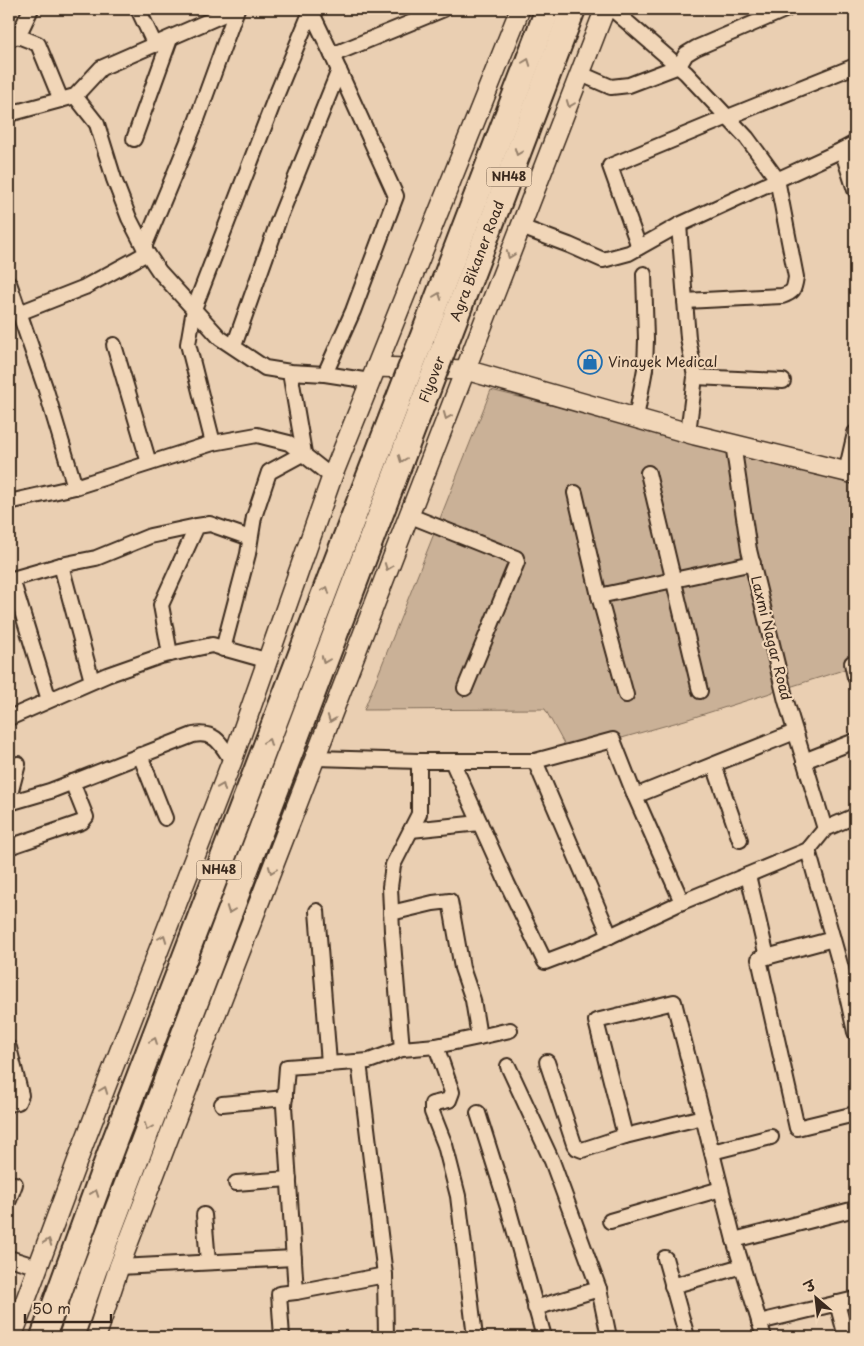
<svg xmlns="http://www.w3.org/2000/svg" width="864" height="1346" viewBox="0 0 864 1346" font-family="'Playpen Sans','Playpen Sans Deva',sans-serif">
	<rect width="100%" height="100%" fill="#eacfb2"/>
	<filter id="ink" filterUnits="userSpaceOnUse"><feTurbulence type="fractalNoise" baseFrequency=".02" numOctaves="2"/><feDisplacementMap in="SourceGraphic" scale="10" xChannelSelector="R" yChannelSelector="G"/><feConvolveMatrix kernelMatrix="1 2 1 2 8 2 1 2 1" color-interpolation-filters="sRGB"/></filter>
	<g filter="url(#ink)">
		<!-- green -->
		<polygon fill="#cab197" stroke="#826e5a" points="491,390 855,481 855,664 840,671 685,720 569,753 545,709 364,710"/>
		<g fill="none" stroke-linecap="round" stroke-linejoin="round">
			<!-- street casing -->
			<g stroke="#3b2a1e" stroke-width="18">
				<g id="street">
					<polyline points="138,9 155,45"/>
					<path d="M612,9L686,73L747,138L777,179L796,277C794,290 794,292 782,296L685,301"/>
					<polyline points="311,11 332,55 396,196 353,311 325,374"/>
					<polyline points="18,36 31,9"/>
					<polyline points="9,39 18,36 38,44 61,100"/>
					<polyline points="332,55 444,9"/>
					<polyline points="581,74 611,87 629,85 679,66 686,54 696,48 787,9"/>
					<polyline points="75,96 97,124 114,179 129,218 147,253 159,271 220,338 265,368 290,372 325,374 370,381"/>
					<polyline points="9,114 75,96 101,68 236,9"/>
					<polyline points="134,139 170,39"/>
					<polyline points="855,143 842,150 855,190"/>
					<polyline points="679,225 688,338 695,377 688,433"/>
					<polyline points="521,227 569,245 603,260 629,253 679,225 842,150"/>
					<polyline points="144,247 196,122 237,9"/>
					<polyline points="639,247 610,166 728,117 855,66"/>
					<polyline points="9,283 46,390 75,487"/>
					<polyline points="19,313 85,287 147,253"/>
					<polyline points="114,345 149,463"/>
					<polyline points="234,346 279,219 339,70"/>
					<polyline points="695,377 783,381"/>
					<polyline points="636,418 645,369 646,339 644,274"/>
					<polyline points="213,443 188,344 194,309 274,101 311,11 309,9"/>
					<polyline points="733,444 749,550 786,701 825,829"/>
					<polyline points="846,472 855,433"/>
					<polyline points="648,473 700,691"/>
					<polyline points="575,493 599,596 626,695"/>
					<polyline points="9,502 75,487 213,443 257,435 289,443 332,477"/>
					<polyline points="408,515 516,558 517,562 465,688"/>
					<polyline points="61,565 92,681"/>
					<polyline points="12,579 49,700"/>
					<polyline points="9,580 61,565 96,558 150,536 197,526"/>
					<polyline points="599,596 753,563"/>
					<polyline points="223,649 248,554 254,517 269,472 304,453 290,372"/>
					<polyline points="170,654 161,605 197,526 210,524 250,538"/>
					<polyline points="852,663 855,677"/>
					<polyline points="9,718 107,675 161,656 212,645 269,661"/>
					<polyline points="140,755 165,818"/>
					<polyline points="316,758 419,761 535,761 613,740 635,796 682,902 808,850 825,829 855,816"/>
					<polyline points="452,761 507,883 545,962 595,943 682,902"/>
					<polyline points="535,761 610,936"/>
					<polyline points="804,761 855,741"/>
					<polyline points="714,765 740,840"/>
					<polyline points="635,796 795,732"/>
					<polyline points="9,798 18,764"/>
					<path d="M9,803L50,791L193,735C216,731 221,744 232,761"/>
					<polyline points="411,830 480,823"/>
					<polyline points="9,847 82,822 86,817 72,782"/>
					<polyline points="808,850 841,968 855,1032"/>
					<polyline points="748,875 767,957"/>
					<polyline points="317,911 329,1063"/>
					<polyline points="833,939 759,959 797,1128 855,1114"/>
					<polyline points="479,1037 510,1030"/>
					<polyline points="436,1046 452,1092 449,1100 432,1104 432,1112 445,1145 458,1196 475,1337"/>
					<polyline points="9,1048 21,1095 18,1102 9,1104"/>
					<polyline points="402,1049 392,931 390,887 393,865 419,814 419,761"/>
					<polyline points="359,1062 385,1275 386,1337"/>
					<polyline points="547,1062 574,1144 577,1148 582,1150 625,1136 703,1117"/>
					<polyline points="508,1066 552,1161 599,1289"/>
					<polyline points="222,1104 285,1098"/>
					<polyline points="478,1113 509,1211 544,1337"/>
					<polyline points="625,1136 596,1021 674,1002 734,1240 764,1337"/>
					<polyline points="712,1152 771,1137"/>
					<polyline points="236,1183 289,1179"/>
					<polyline points="9,1200 15,1184"/>
					<polyline points="204,1215 208,1262"/>
					<polyline points="610,1221 721,1189"/>
					<polyline points="734,1240 855,1209"/>
					<polyline points="9,1258 38,1267"/>
					<polyline points="665,1258 687,1337"/>
					<polyline points="119,1267 294,1258"/>
					<polyline points="672,1286 742,1266"/>
					<polyline points="296,1292 284,1106 287,1067 369,1061 402,1049 436,1046 479,1037 473,1000 462,968 450,901 433,903 391,913"/>
					<polyline points="837,1303 846,1337"/>
					<polyline points="535,1308 599,1289 609,1337"/>
					<polyline points="759,1322 855,1299"/>
					<polyline points="282,1337 279,1294 296,1292 385,1275"/>
				</g>
			</g>
			<!-- secondary casing -->
			<g stroke="#3b2a1e" stroke-width="22">
				<g id="secondary">
					<polyline points="376,367 466,370 695,435 855,474"/>
					<polyline points="12,1337 84,1143 232,761 332,477 520,9"/>
					<polyline points="96,1337 119,1267 226,988 605,9"/>
				</g>
			</g>
			<!-- highway casing -->
			<g stroke="#3b2a1e" stroke-width="28">
				<g id="highway">
					<polyline points="421,341 548,9"/>
					<path id="s1" d="M445,345L573,9"/>
					<polyline points="43,1337 111,1150 397,403"/>
					<polyline points="71,1337 94,1271 419,413"/>
				</g>
			</g>
			<!-- street -->
			<use href="#street" stroke="#f1d6b8" stroke-width="14"/>
			<!-- secondary -->
			<use href="#secondary" stroke="#f1d6b8" stroke-width="19"/>
			<!-- highway -->
			<use href="#highway" stroke="#f1d6b8" stroke-width="24"/>
			<!-- highway-bridge casing -->
			<g stroke="#3b2a1e" stroke-width="28" stroke-linecap="butt">
				<g id="highway-bridge">
					<polyline points="397,403 421,341"/>
					<path id="s2" d="M419,413L445,345"/>
				</g>
			</g>
			<!-- highway-bridge -->
			<use href="#highway-bridge" stroke="#f1d6b8" stroke-width="24"/>
		</g>
		<!-- one-way arrows -->
		<defs><path id="oneway-chevron" d="M-2-3.5L2.5 0L-2 3.5" fill="none" stroke-width="1.6" stroke-linecap="round" stroke-linejoin="round" transform="scale(1.25)"/></defs>
		<g stroke="#96806b">
			<use href="#oneway-chevron" transform="translate(527 62) rotate(-69)"/>
			<use href="#oneway-chevron" transform="translate(570 104) rotate(111)"/>
			<use href="#oneway-chevron" transform="translate(518 152) rotate(111)"/>
			<use href="#oneway-chevron" transform="translate(510 255) rotate(111)"/>
			<use href="#oneway-chevron" transform="translate(438 296) rotate(-69)"/>
			<use href="#oneway-chevron" transform="translate(447 416) rotate(112)"/>
			<use href="#oneway-chevron" transform="translate(402 459) rotate(111)"/>
			<use href="#oneway-chevron" transform="translate(388 567) rotate(111)"/>
			<use href="#oneway-chevron" transform="translate(326 590) rotate(-69)"/>
			<use href="#oneway-chevron" transform="translate(325 660) rotate(111)"/>
			<use href="#oneway-chevron" transform="translate(331 719) rotate(111)"/>
			<use href="#oneway-chevron" transform="translate(268 742) rotate(-69)"/>
			<use href="#oneway-chevron" transform="translate(222 787) rotate(-68)"/>
			<use href="#oneway-chevron" transform="translate(272 870) rotate(111)"/>
			<use href="#oneway-chevron" transform="translate(230 910) rotate(111)"/>
			<use href="#oneway-chevron" transform="translate(163 938) rotate(-69)"/>
			<use href="#oneway-chevron" transform="translate(154 1041) rotate(-69)"/>
			<use href="#oneway-chevron" transform="translate(104 1090) rotate(-69)"/>
			<use href="#oneway-chevron" transform="translate(148 1127) rotate(111)"/>
			<use href="#oneway-chevron" transform="translate(95 1193) rotate(-70)"/>
			<use href="#oneway-chevron" transform="translate(48 1242) rotate(-70)"/>
		</g>
	</g>
	<!-- icons -->
	<defs>
		<g id="shop-ring" transform="scale(1.25)"><circle r="9.5" fill="#f1d6b8" stroke="#1f6fb2" stroke-width="1.5"/><path d="M-5-2.5h2.3a2.7 3.5 0 0 1 5.4 0H5L5.5 6h-11ZM-1.5-2.5h3a1.5 2.3 0 0 0-3 0Z" fill="#1f6fb2"/></g>
	</defs>
	<g fill-rule="evenodd">
		<use href="#shop-ring" x="590" y="362"/>
	</g>
	<g text-anchor="middle" stroke-width="4.5" stroke-linejoin="round" paint-order="stroke">
		<!-- shield labels -->
		<g fill="#f1d6b8" stroke="#725e4c" stroke-width="1">
			<rect x="486.5" y="167.5" width="45" height="19" rx="4"/>
			<rect x="196.5" y="860.5" width="45" height="19" rx="4"/>
		</g>
		<g font-size="12" font-weight="bold" fill="#3b2a1e">
			<text x="509" y="181">NH48</text>
			<text x="219" y="874">NH48</text>
		</g>
		<!-- street labels -->
		<g font-size="14" fill="#3b2a1e" stroke="#f1d6b8">
			<text dy="5" stroke="none"><textPath href="#s1" startOffset="90">Agra Bikaner Road</textPath></text>
			<text dy="5" stroke="none"><textPath href="#s2" startOffset="36">Flyover</textPath></text>
			<text transform="translate(771 638) rotate(76)" y="5">Laxmi Nagar Road</text>
		</g>
		<!-- poi labels -->
		<g font-size="14" fill="#3b2a1e" stroke="#f1d6b8" text-anchor="start">
			<text x="608" y="367">Vinayek Medical</text>
		</g>
	</g>
	<!-- margin -->
	<rect width="864" height="1346" fill="none" stroke="#f1d6b8" stroke-width="30"/>
	<rect x="15" y="15" width="834" height="1316" fill="none" stroke="#3b2a1e" stroke-width="2" filter="url(#ink)"/>
	<!-- north arrow -->
	<g transform="translate(816 1298) rotate(332)" stroke="#f1d6b8" stroke-width="4" paint-order="stroke">
	<path d="M0-4L9 19L0 12L-9 19Z" fill="#3b2a1e"/>
	<text y="-8" font-size="14" font-weight="bold" text-anchor="middle" fill="#3b2a1e">उ</text>
	</g>
	<!-- scale -->
	<path d="M25 1314v8h86v-8" fill="none" stroke="#3b2a1e" stroke-width="2.5"/>
	<text x="32" y="1314" font-size="15" fill="#3b2a1e" stroke="#f1d6b8" stroke-width="4" paint-order="stroke">50 m</text>
</svg>
